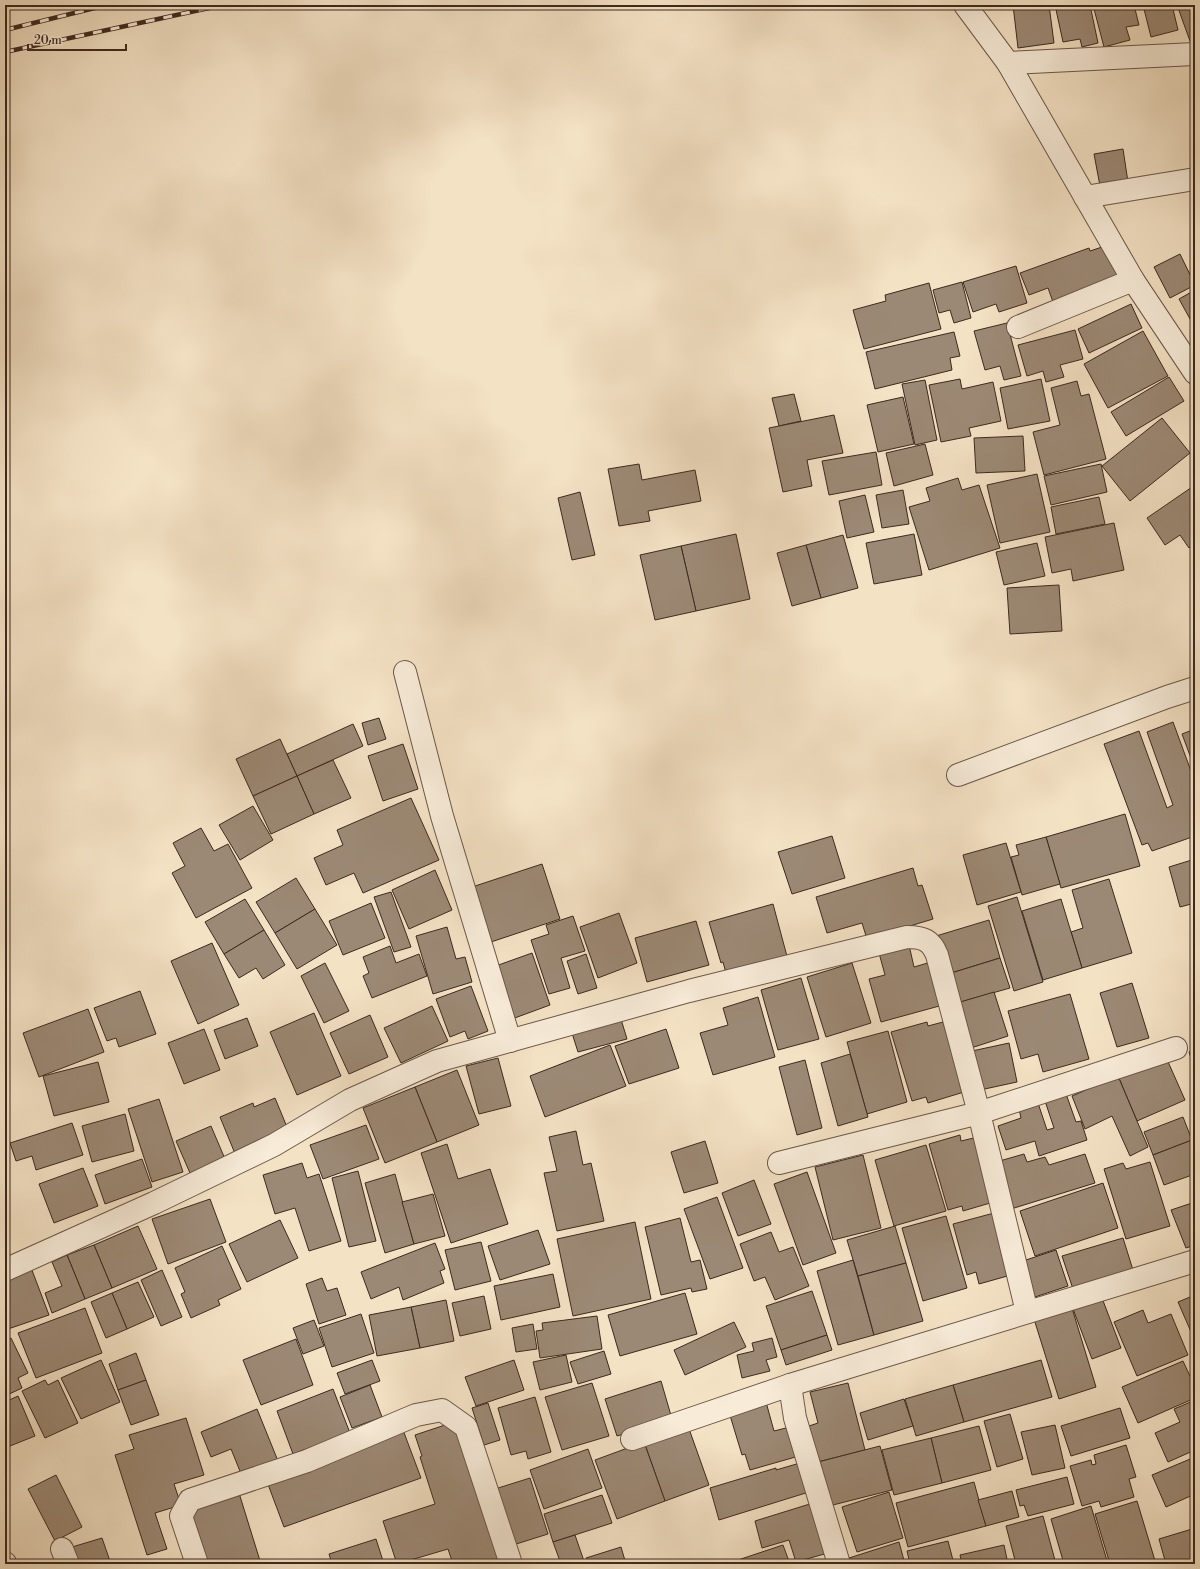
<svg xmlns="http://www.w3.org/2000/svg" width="1200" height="1569" viewBox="0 0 1200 1569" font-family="'Libre Bodoni',serif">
	<rect width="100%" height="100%" fill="#f4e2c5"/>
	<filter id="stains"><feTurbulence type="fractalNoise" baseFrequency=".005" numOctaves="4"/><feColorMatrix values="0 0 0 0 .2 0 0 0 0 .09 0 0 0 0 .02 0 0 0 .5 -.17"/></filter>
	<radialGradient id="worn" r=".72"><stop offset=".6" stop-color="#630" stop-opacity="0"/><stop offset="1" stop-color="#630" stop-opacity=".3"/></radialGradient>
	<!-- building -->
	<g fill="#9c8975" stroke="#3d291e">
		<polygon points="1013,5 1049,5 1054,43 1018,48"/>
		<polygon points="1055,5 1090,5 1098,43 1082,47 1080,39 1063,42"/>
		<polygon points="1093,5 1134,5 1139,25 1126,27 1130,40 1104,47"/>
		<polygon points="1143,5 1172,5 1178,30 1151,37"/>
		<polygon points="1177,5 1195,5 1195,39 1190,41"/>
		<polygon points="1123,149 1128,182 1100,186 1094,154"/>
		<polygon points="1108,245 1120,278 1053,302 1048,288 1029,295 1020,273 1089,248 1090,251"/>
		<polygon points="1180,254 1195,285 1170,298 1154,267"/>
		<polygon points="1016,266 1027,303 999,312 996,304 973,312 963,282"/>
		<polygon points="962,282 971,318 954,323 950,310 939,313 933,290"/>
		<polygon points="929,283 941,329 864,349 853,310 886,301 885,295"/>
		<polygon points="1195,290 1195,328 1179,299"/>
		<polygon points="1131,304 1142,328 1089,353 1078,329"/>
		<polygon points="1007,323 1021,376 1004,380 1000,366 985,370 974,331"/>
		<polygon points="1075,330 1083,359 1060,365 1064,377 1046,382 1043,371 1027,376 1018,345"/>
		<polygon points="1143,331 1168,376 1108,408 1084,364"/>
		<polygon points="954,332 960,356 950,358 952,370 875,389 866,352"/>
		<polygon points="1169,377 1184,401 1126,436 1111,412"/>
		<polygon points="960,379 962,389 993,382 1001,421 969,428 971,436 941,442 929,385"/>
		<polygon points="1041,379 1050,421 1008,429 1000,388"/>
		<polygon points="925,380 937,440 915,445 902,384"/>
		<polygon points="1077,381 1081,396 1089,394 1106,459 1044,475 1033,432 1060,425 1051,388"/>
		<polygon points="794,394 801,421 779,426 772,398"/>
		<polygon points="903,397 914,444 878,452 867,405"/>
		<polygon points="834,415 843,453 807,460 812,486 783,492 769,428"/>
		<polygon points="1162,418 1190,453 1130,501 1102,466"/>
		<polygon points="1023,436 1025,471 976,473 974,438"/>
		<polygon points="925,444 933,475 894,486 886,453"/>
		<polygon points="876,452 882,485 829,495 822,461"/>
		<polygon points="639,464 642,480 695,470 701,501 648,511 650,521 619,526 608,469"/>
		<polygon points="1101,464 1107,492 1051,505 1044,476"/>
		<polygon points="1037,474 1050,532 1000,543 987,485"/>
		<polygon points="958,478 962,490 979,485 1000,548 929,570 909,507 930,501 926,488"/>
		<polygon points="1195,485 1195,543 1189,548 1180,535 1165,545 1147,518"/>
		<polygon points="903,490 909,524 882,528 876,495"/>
		<polygon points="580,492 595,555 572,560 558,498"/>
		<polygon points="865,495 874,532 847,538 839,501"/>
		<polygon points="1099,497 1105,524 1056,534 1051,507"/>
		<polygon points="1114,523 1124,570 1073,581 1071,569 1052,573 1045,537"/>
		<polygon points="736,534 750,599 696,611 681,546"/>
		<polygon points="914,534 922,575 874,584 866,543"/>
		<polygon points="843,535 858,588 821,598 806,545"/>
		<polygon points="1037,543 1045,576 1004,585 996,552"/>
		<polygon points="806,545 821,598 792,606 777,553"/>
		<polygon points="681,546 696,611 655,620 640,555"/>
		<polygon points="1059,585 1062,631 1010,634 1007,588"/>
		<polygon points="379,718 386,739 368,745 362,723"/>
		<polygon points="1173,722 1195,782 1195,836 1152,851 1148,843 1142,845 1104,744 1139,731 1167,808 1173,805 1147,732"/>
		<polygon points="353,724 363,746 297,776 287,754"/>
		<polygon points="1195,729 1195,769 1182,734"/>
		<polygon points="280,739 297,776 253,796 236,759"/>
		<polygon points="403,744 418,789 383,801 368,756"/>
		<polygon points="333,760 351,798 314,814 297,776"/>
		<polygon points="297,776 314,814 271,834 253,796"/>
		<polygon points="411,798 439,860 363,893 354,873 326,885 314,858 343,845 337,830"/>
		<polygon points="253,806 273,840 240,860 219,825"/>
		<polygon points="1125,814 1140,866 1061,888 1046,837"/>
		<polygon points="201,828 214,851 228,844 252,888 196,918 172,873 185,866 173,843"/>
		<polygon points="832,836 845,878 792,894 778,852"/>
		<polygon points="1046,837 1060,884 1022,895 1011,857 1019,855 1016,845"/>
		<polygon points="1006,843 1021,892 977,905 963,855"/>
		<polygon points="1195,859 1195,903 1180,907 1169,867"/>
		<polygon points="542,864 560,919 491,942 472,887"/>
		<polygon points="913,868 918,886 922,885 933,919 867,939 862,923 827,933 816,897"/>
		<polygon points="435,870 452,910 409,929 392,890"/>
		<polygon points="296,878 315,909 275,933 256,902"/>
		<polygon points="1109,879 1132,953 1082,968 1071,932 1083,928 1072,890"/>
		<polygon points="391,892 411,947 394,952 374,897"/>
		<polygon points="1017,897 1043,982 1014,991 988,906"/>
		<polygon points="245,899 264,930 224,954 205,922"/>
		<polygon points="1061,899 1082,968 1043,980 1022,911"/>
		<polygon points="371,903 385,938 343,955 329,921"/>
		<polygon points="773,904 788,960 727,977 723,962 721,963 709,922"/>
		<polygon points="315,909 337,945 297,969 275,933"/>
		<polygon points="619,913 637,963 598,978 580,927"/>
		<polygon points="573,916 585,951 561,958 570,988 549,994 531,940 549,934 546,925"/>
		<polygon points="989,920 1000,958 948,974 936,936"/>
		<polygon points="696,921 709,965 647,982 635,938"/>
		<polygon points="447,927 456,959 465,957 472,982 433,994 416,936"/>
		<polygon points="264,930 285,965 263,979 256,968 239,978 224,954"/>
		<polygon points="212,943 239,1005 198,1024 171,961"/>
		<polygon points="909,945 914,967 931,962 943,1005 881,1022 869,979 885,975 879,953"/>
		<polygon points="390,946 396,963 419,954 427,976 372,998 363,976 369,973 363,957"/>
		<polygon points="532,953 550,1005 512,1019 493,967"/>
		<polygon points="586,954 597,988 578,994 567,961"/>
		<polygon points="1000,958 1010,988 957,1003 948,974"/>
		<polygon points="325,963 349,1011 324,1023 301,976"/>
		<polygon points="852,963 871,1023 826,1037 807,977"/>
		<polygon points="801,978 819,1039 778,1050 761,990"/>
		<polygon points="1132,983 1149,1038 1117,1047 1100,993"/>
		<polygon points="471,986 488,1031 468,1039 465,1031 450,1037 436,999"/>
		<polygon points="140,991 156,1034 119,1047 116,1038 107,1041 94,1008"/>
		<polygon points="994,992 1008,1036 971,1048 957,1003"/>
		<polygon points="1070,994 1089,1059 1043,1072 1038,1054 1021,1059 1008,1011"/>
		<polygon points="758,997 775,1057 713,1075 700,1033 728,1025 723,1008"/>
		<polygon points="432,1006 448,1041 401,1063 384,1028"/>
		<polygon points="88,1009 104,1052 39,1077 23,1033"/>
		<polygon points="314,1013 341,1076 297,1095 270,1032"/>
		<polygon points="370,1015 388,1057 349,1074 330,1033"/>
		<polygon points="620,1016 627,1039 578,1052 571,1030"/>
		<polygon points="247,1018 258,1046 225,1059 214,1030"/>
		<polygon points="927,1022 928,1026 943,1022 964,1092 928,1103 926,1097 912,1101 891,1032"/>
		<polygon points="204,1029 220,1070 184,1084 168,1043"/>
		<polygon points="666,1029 679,1068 629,1084 615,1046"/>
		<polygon points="888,1031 907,1102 867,1114 847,1042"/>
		<polygon points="1009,1043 1017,1082 980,1090 972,1051"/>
		<polygon points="610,1045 626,1086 545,1117 530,1076"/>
		<polygon points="1195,1050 1195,1070 1189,1052"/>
		<polygon points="850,1054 868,1117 838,1126 821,1063"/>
		<polygon points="1165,1055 1185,1100 1137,1121 1118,1076"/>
		<polygon points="498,1058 511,1106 479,1114 466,1066"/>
		<polygon points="805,1060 822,1128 797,1135 779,1067"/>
		<polygon points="98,1062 109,1102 54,1116 43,1076"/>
		<polygon points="457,1070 479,1125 437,1142 415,1087"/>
		<polygon points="1118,1076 1148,1147 1130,1156 1112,1116 1085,1129 1072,1096"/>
		<polygon points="415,1087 437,1142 385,1163 363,1108"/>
		<polygon points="1065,1091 1076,1122 1081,1121 1087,1140 1039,1156 1035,1141 1006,1150 998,1126 1021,1118 1019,1109 1038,1103 1047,1130 1054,1128 1044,1098"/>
		<polygon points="275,1098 287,1127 267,1136 269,1142 236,1156 220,1117 253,1103 254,1107"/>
		<polygon points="159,1099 183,1172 152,1182 128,1109"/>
		<polygon points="125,1114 134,1151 92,1162 82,1126"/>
		<polygon points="1183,1117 1192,1140 1153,1155 1144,1132"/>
		<polygon points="72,1123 83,1155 36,1170 32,1156 16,1161 10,1143"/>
		<polygon points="366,1125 379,1159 323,1179 310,1145"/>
		<polygon points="211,1126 225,1159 190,1173 176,1141"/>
		<polygon points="576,1131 583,1165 591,1163 604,1221 557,1231 544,1173 557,1171 549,1137"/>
		<polygon points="960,1135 961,1141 978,1137 997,1201 963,1211 962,1206 948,1210 929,1144"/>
		<polygon points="1192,1140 1195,1149 1195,1174 1164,1185 1153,1155"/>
		<polygon points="705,1141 718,1183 684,1193 671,1152"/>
		<polygon points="447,1144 458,1179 490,1169 508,1224 451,1243 421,1153"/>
		<polygon points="926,1145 946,1211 894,1226 875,1160"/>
		<polygon points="1024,1154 1027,1162 1045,1157 1049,1165 1085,1154 1095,1183 1011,1209 996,1162"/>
		<polygon points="863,1155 881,1228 833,1240 815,1167"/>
		<polygon points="142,1159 152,1187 105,1204 95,1175"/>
		<polygon points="1150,1162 1170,1226 1126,1239 1104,1169 1123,1163 1126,1169"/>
		<polygon points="302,1163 307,1178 319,1174 341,1241 309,1251 295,1208 275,1214 263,1175"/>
		<polygon points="83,1168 98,1206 54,1223 39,1184"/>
		<polygon points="358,1171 376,1241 349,1247 332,1178"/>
		<polygon points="807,1172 836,1253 803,1265 774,1184"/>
		<polygon points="395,1174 414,1244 385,1253 365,1183"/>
		<polygon points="754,1180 771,1224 738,1236 722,1193"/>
		<polygon points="1103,1183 1118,1228 1035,1256 1020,1211"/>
		<polygon points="433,1194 445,1236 414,1244 402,1202"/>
		<polygon points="717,1197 743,1268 710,1279 684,1209"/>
		<polygon points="210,1199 226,1242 168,1264 152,1219"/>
		<polygon points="1195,1202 1195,1245 1186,1248 1171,1210"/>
		<polygon points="994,1213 1011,1275 979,1284 976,1272 967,1275 953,1224"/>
		<polygon points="946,1216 967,1288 923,1301 902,1228"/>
		<polygon points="680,1218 691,1262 700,1260 707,1289 692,1292 691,1288 661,1295 645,1227"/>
		<polygon points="280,1220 298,1258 247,1282 229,1244"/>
		<polygon points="635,1222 651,1299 573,1316 557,1239"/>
		<polygon points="138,1226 157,1269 112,1288 94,1245"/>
		<polygon points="895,1226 906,1263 858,1276 847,1240"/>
		<polygon points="538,1230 550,1264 500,1280 488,1246"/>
		<polygon points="771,1232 779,1252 793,1247 809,1286 775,1300 765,1277 754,1281 740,1244"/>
		<polygon points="1123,1238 1133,1270 1073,1289 1062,1256"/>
		<polygon points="481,1242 491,1281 455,1290 445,1250"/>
		<polygon points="435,1243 445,1269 440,1271 444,1283 403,1300 399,1287 371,1299 361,1272"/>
		<polygon points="94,1245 112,1288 85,1299 67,1255"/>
		<polygon points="222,1246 241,1289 218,1300 220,1305 191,1318 181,1294 185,1292 175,1268"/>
		<polygon points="1056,1250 1068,1286 1035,1297 1023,1261"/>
		<polygon points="67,1255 85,1299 52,1313 45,1293 62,1286 52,1262"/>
		<polygon points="853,1260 874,1335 838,1345 817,1271"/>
		<polygon points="906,1263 923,1321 874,1335 858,1276"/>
		<polygon points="30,1265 49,1315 5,1330 5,1275"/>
		<polygon points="162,1270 182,1317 161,1326 141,1280"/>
		<polygon points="553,1274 560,1307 501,1320 494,1286"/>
		<polygon points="322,1278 327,1291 337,1288 346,1315 319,1324 306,1284"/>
		<polygon points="138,1282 154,1317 127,1329 112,1293"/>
		<polygon points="812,1291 827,1335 781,1350 766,1306"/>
		<polygon points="112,1293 127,1329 106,1338 91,1302"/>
		<polygon points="685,1293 697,1334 620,1356 608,1315"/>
		<polygon points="1195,1295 1195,1341 1178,1302"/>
		<polygon points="484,1296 491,1329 460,1336 452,1303"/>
		<polygon points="1102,1298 1121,1348 1092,1359 1073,1309"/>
		<polygon points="446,1300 454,1341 420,1348 411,1307"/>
		<polygon points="411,1307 420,1348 377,1356 369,1315"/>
		<polygon points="85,1308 102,1353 36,1378 18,1333"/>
		<polygon points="1072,1308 1096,1387 1059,1399 1034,1319"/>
		<polygon points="1143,1310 1148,1323 1171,1314 1188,1355 1137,1376 1114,1322"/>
		<polygon points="361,1314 374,1353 332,1367 319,1328"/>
		<polygon points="597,1316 602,1349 540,1358 536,1331 543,1330 542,1323"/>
		<polygon points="314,1320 324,1346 303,1354 293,1328"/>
		<polygon points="734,1322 746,1347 685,1375 674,1350"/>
		<polygon points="533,1324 537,1349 516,1352 512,1328"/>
		<polygon points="827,1335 832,1350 786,1365 781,1350"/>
		<polygon points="11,1338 28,1373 18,1378 22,1388 5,1396 5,1341"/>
		<polygon points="772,1338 777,1357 766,1360 770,1371 742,1378 737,1355 754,1351 752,1343"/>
		<polygon points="296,1339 313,1385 261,1405 243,1360"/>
		<polygon points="604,1351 611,1374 578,1384 570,1362"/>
		<polygon points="136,1353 146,1380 118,1390 109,1364"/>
		<polygon points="566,1355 572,1382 540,1390 533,1362"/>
		<polygon points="101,1360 120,1402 81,1419 61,1378"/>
		<polygon points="372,1360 380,1381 345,1394 337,1373"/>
		<polygon points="514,1360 524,1390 476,1406 465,1377"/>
		<polygon points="1041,1360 1052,1397 964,1422 953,1385"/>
		<polygon points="1183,1361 1195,1387 1195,1398 1138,1423 1122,1387"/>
		<polygon points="45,1380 48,1385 58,1380 78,1423 45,1438 22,1391"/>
		<polygon points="146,1380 159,1415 131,1425 118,1390"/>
		<polygon points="661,1381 672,1419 617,1436 605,1399"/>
		<polygon points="592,1383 609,1436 562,1450 545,1397"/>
		<polygon points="848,1383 865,1450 818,1462 809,1426 818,1423 810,1392"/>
		<polygon points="370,1385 382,1417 352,1428 340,1397"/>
		<polygon points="953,1385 964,1422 916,1436 905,1399"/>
		<polygon points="333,1389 350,1433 293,1454 277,1411"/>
		<polygon points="18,1396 35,1436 5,1448 5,1402"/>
		<polygon points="535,1397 551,1452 528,1459 526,1451 511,1455 498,1408"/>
		<polygon points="904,1399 913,1426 868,1440 860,1413"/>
		<polygon points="1195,1400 1195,1450 1168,1462 1155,1433 1180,1422 1174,1409"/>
		<polygon points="766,1402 774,1431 790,1427 799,1456 750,1470 745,1454 742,1455 729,1412"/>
		<polygon points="488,1403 500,1440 484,1445 472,1408"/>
		<polygon points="1120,1408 1130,1438 1071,1456 1061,1426"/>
		<polygon points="257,1409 278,1461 242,1476 231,1449 211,1457 201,1432"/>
		<polygon points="1010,1414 1023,1459 997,1467 984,1421"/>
		<polygon points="186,1418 204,1475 174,1484 181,1505 155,1513 167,1549 147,1555 115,1455 134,1449 129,1435"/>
		<polygon points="454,1422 500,1564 453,1564 448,1549 397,1564 383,1521 435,1504 420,1457 422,1456 415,1435"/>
		<polygon points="1055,1425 1065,1468 1032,1475 1021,1432"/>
		<polygon points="688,1426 709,1485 665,1501 644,1442"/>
		<polygon points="979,1426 991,1470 942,1483 931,1438"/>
		<polygon points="403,1430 421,1478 284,1527 266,1479"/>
		<polygon points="931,1438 942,1483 894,1495 882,1450"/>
		<polygon points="644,1442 665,1501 617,1519 595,1460"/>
		<polygon points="1126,1445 1136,1477 1129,1479 1134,1497 1101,1507 1099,1501 1082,1506 1070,1466 1091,1460 1092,1465 1096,1464 1094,1455"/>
		<polygon points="880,1446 892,1490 829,1506 818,1462"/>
		<polygon points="588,1449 602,1488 544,1509 530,1470"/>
		<polygon points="1195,1457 1195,1494 1166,1507 1152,1475"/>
		<polygon points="800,1463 809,1492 719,1520 710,1488 776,1468 776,1470"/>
		<polygon points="56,1475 82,1527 55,1541 28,1489"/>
		<polygon points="1067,1477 1074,1504 1028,1516 1024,1505 1020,1506 1016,1490"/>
		<polygon points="530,1478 548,1534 513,1545 495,1489"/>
		<polygon points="974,1482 986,1526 908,1547 896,1503"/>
		<polygon points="1012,1491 1019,1517 986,1526 978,1500"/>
		<polygon points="889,1492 903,1538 857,1552 842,1507"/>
		<polygon points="239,1493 261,1564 207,1564 190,1509"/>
		<polygon points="602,1495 612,1523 553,1542 544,1514"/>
		<polygon points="1137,1501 1156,1564 1110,1564 1095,1514"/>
		<polygon points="813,1503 828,1553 796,1562 789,1540 762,1548 755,1521"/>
		<polygon points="1091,1506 1108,1564 1064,1564 1051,1519"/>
		<polygon points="1043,1516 1056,1564 1016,1564 1006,1526"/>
		<polygon points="1192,1529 1195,1538 1195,1564 1166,1564 1159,1539"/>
		<polygon points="575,1535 585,1564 561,1564 553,1542"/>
		<polygon points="102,1538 111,1564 78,1564 72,1547"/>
		<polygon points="376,1539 384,1564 332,1564 329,1554"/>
		<polygon points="948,1541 954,1564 910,1564 907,1551"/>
		<polygon points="899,1542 905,1564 851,1564 849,1558"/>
		<polygon points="783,1545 790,1564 726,1564"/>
		<polygon points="1004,1545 1008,1564 962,1564 960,1555"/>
		<polygon points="621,1547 626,1564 588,1564 586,1558"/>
	</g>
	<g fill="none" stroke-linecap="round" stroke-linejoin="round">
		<!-- minor casing -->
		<g stroke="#6b5748" stroke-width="24">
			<g id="minor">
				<polyline points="965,5 1008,63 1133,280 1195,373"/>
				<polyline points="1008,63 1195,54"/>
				<polyline points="1085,197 1195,179"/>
				<polyline points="1018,327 1133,280"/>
				<polyline points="405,672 442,816 510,1041"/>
				<polyline points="958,775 1167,697 1195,688"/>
				<polyline points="779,1163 979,1113 1176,1048"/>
				<path d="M5,1270L154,1203L274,1145L350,1100L437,1061L689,991L907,937C923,937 931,940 937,955L979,1113L1027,1312"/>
				<polyline points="790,1385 795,1418 839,1564"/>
				<polyline points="632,1439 790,1385 1195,1261"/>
				<polyline points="62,1549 68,1564"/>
				<polyline points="5,1563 5,1564"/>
				<polyline points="197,1564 181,1516 190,1500 307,1461 416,1415 442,1410 466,1427 511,1564"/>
			</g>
		</g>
		<!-- minor -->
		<use href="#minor" stroke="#f8ecd9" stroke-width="22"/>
		<!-- rail casing -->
		<g stroke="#3d291e" stroke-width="4.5">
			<g id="rail">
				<polyline points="5,30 107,5"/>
				<polyline points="5,52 223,5"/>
			</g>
		</g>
		<!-- rail -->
		<use href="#rail" stroke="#f8ecd9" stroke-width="3" stroke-dasharray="9" stroke-linecap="butt"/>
	</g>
	<!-- margin -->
	<rect width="1200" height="1569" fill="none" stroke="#f4e2c5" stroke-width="20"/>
	<rect x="6" y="6" width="1188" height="1557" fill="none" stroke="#3d291e" stroke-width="2"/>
	<rect x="10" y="10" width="1180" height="1549" fill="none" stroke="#3d291e"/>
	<!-- scale -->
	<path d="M28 44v6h98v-6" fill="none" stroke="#3d291e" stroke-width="2"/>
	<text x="34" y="44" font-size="12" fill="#3d291e" stroke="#f8ecd9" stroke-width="3" paint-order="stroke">20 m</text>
	<rect width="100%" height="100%" filter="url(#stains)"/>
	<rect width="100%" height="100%" fill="url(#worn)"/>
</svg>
